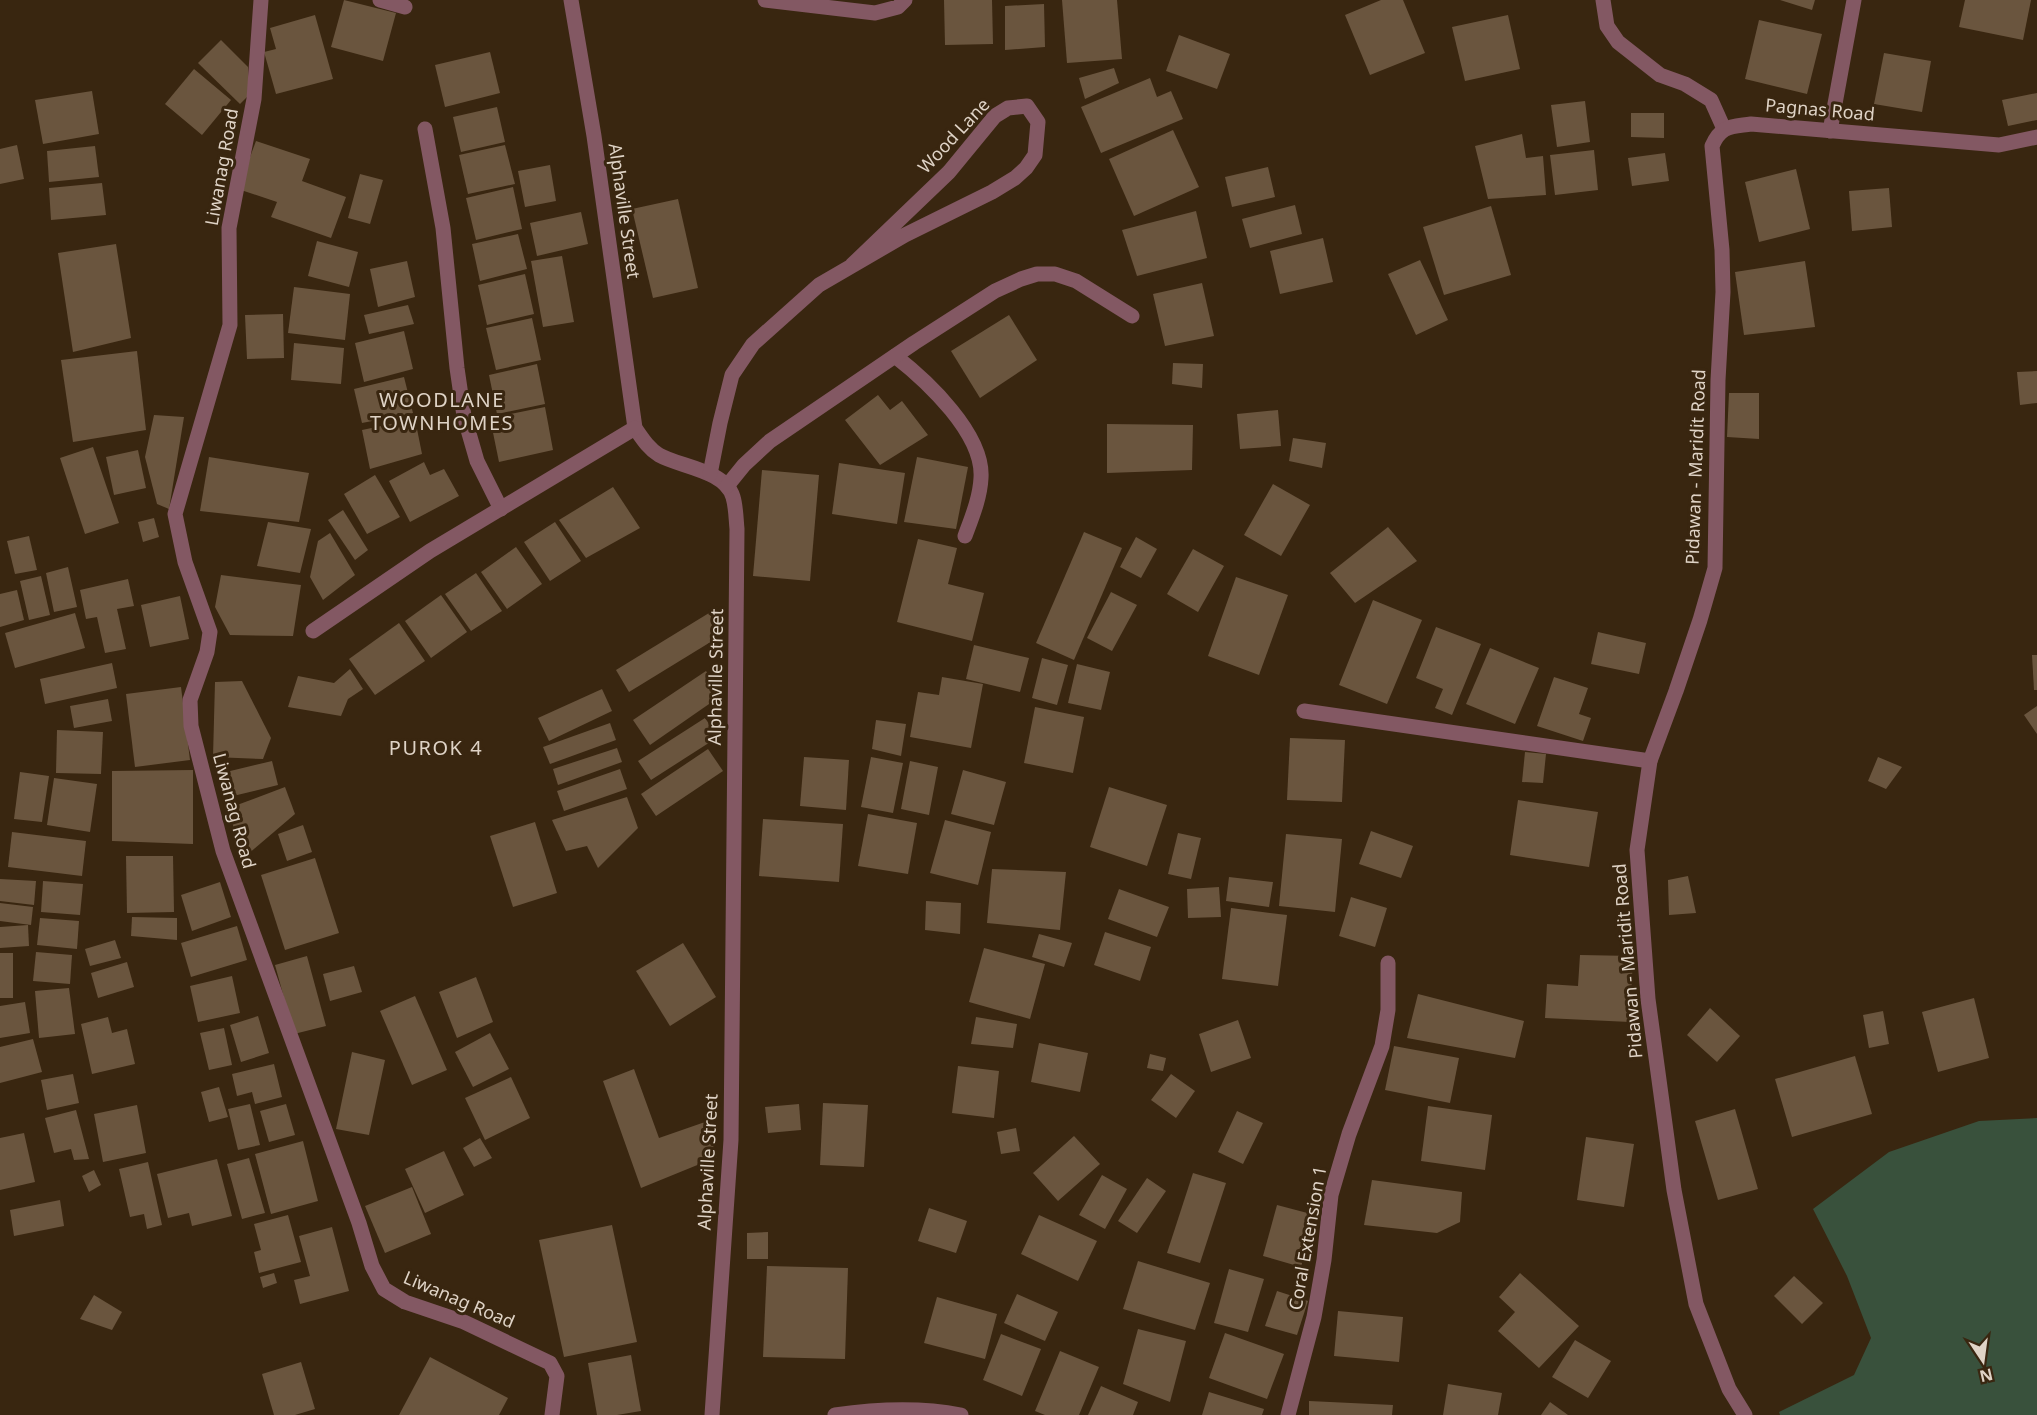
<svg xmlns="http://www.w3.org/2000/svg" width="2037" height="1415" viewBox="0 0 2037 1415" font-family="'Noto Sans',sans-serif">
	<rect width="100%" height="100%" fill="#392610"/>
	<!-- green -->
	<polygon fill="#39513c" points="2037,1118 2037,1415 1780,1415 1779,1412 1854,1375 1871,1338 1847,1276 1813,1209 1889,1152 1979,1121"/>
	<!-- building -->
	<g fill="#6a553e">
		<polygon points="344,0 396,13 383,61 331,47"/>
		<polygon points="944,0 992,0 993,44 945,45"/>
		<polygon points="1062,0 1117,0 1122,59 1067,63"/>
		<polygon points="1381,0 1403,0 1425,53 1370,75 1345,15"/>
		<polygon points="1780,0 1815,0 1812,10"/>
		<polygon points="1965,0 2031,0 2023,40 1959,27"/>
		<polygon points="1044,4 1045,47 1005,50 1005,6"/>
		<polygon points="315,15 333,79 276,94 264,52 276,49 270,28"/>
		<polygon points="1508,15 1520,69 1465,81 1452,27"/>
		<polygon points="1759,20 1822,34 1807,94 1745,79"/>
		<polygon points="1179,35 1230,54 1217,89 1166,71"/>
		<polygon points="221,40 248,67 249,95 240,104 198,63"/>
		<polygon points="490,52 500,93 445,107 435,65"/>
		<polygon points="1884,53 1931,61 1922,112 1874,104"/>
		<polygon points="1114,68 1119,83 1085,99 1079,78"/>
		<polygon points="194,69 231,100 202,135 165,104"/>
		<polygon points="1150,78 1157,97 1171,91 1183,119 1101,153 1081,107"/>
		<polygon points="92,91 99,134 43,144 35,100"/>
		<polygon points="2037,93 2037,120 2008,126 2002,100"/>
		<polygon points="1585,101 1590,142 1557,147 1551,105"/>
		<polygon points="497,107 505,142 461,152 453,117"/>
		<polygon points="1631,113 1664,113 1664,138 1631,137"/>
		<polygon points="1173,130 1199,187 1134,216 1109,159"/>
		<polygon points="1522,134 1526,158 1543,156 1546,195 1488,199 1475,146"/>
		<polygon points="256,141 310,159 302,181 346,197 331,238 271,217 277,202 238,189"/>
		<polygon points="17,145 24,179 0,184 0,149"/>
		<polygon points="505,145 515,184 468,194 459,155"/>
		<polygon points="95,146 99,177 49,182 47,151"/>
		<polygon points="1594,150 1598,190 1555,195 1550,155"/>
		<polygon points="1665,153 1669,181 1632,186 1628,158"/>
		<polygon points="550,165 556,201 525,207 518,171"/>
		<polygon points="1268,167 1275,197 1232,207 1225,177"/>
		<polygon points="1796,169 1810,229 1759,242 1745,182"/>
		<polygon points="360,174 383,180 370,224 348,218"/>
		<polygon points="102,183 106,215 51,220 49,188"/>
		<polygon points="513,187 522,229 476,240 466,198"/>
		<polygon points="1889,188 1892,227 1852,231 1849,191"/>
		<polygon points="678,199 698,288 653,298 632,209"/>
		<polygon points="1295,205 1302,234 1250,248 1242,219"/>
		<polygon points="1491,206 1511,275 1444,295 1423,227"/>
		<polygon points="1196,211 1207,258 1137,276 1122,230"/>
		<polygon points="581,212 588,244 537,256 530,223"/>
		<polygon points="518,234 527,269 480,281 472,244"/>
		<polygon points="1323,238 1333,282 1280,294 1270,251"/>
		<polygon points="317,241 358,252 349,287 308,276"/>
		<polygon points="116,244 131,338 73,352 58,253"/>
		<polygon points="562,256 574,322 543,327 531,261"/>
		<polygon points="1420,260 1448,320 1416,335 1388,274"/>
		<polygon points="407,261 415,297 378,307 370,269"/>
		<polygon points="1805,261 1815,327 1744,335 1735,272"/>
		<polygon points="525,274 534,314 487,325 478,285"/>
		<polygon points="1202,283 1214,336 1165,346 1153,294"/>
		<polygon points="294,287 350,294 345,340 288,333"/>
		<polygon points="408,305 414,324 369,334 364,315"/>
		<polygon points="283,314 284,358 247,359 245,315"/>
		<polygon points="1009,315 1037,360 980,398 951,351"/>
		<polygon points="532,318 541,360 496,370 486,328"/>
		<polygon points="404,331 413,369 364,382 355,343"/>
		<polygon points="294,343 344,348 341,384 291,380"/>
		<polygon points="137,351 146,430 73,442 61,360"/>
		<polygon points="1173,363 1203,364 1202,388 1172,384"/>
		<polygon points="537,364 545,404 497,414 489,375"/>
		<polygon points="2037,371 2037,403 2020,405 2017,372"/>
		<polygon points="404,377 413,413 362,423 354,389"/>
		<polygon points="1729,393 1759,393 1759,439 1727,437"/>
		<polygon points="878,395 890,410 902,401 928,435 880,465 845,420"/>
		<polygon points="545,407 553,450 499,462 490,418"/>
		<polygon points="1278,410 1281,446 1240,449 1237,414"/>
		<polygon points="154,415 184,417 169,509 157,504 145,457"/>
		<polygon points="415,419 422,454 370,469 362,430"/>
		<polygon points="1107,424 1193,425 1192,470 1107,473"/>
		<polygon points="1293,438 1326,443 1322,468 1289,461"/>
		<polygon points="93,447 119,523 85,534 60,458"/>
		<polygon points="138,450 146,488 114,495 106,457"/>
		<polygon points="209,457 309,473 299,522 200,511"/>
		<polygon points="917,457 968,467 956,529 904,522"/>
		<polygon points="424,462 430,475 444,469 459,496 410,522 389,481"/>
		<polygon points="839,463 905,473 897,524 832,514"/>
		<polygon points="762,470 819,475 810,581 753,576"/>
		<polygon points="375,475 400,517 367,534 344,494"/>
		<polygon points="1273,484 1310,505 1281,556 1244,535"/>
		<polygon points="613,487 640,528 586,558 559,520"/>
		<polygon points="343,510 368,550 355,560 328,520"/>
		<polygon points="154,518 159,537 143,542 138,522"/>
		<polygon points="268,522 311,529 300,573 257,566"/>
		<polygon points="555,522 581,561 550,581 524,542"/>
		<polygon points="1388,527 1417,561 1355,603 1330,573"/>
		<polygon points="1084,532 1122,548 1074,660 1036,643"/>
		<polygon points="330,533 355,575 323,600 310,577 318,541"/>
		<polygon points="29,536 37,570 15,574 7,541"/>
		<polygon points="1136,537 1157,549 1141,578 1120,567"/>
		<polygon points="918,539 957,548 948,584 984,593 972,641 897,622"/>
		<polygon points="516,547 542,584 507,609 481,572"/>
		<polygon points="1193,549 1224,566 1198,612 1167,594"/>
		<polygon points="68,567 77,607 54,612 46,573"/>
		<polygon points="476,573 502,611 471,631 445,594"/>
		<polygon points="221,575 301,585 293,636 230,635 215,607"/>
		<polygon points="41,576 50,615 29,620 20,581"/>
		<polygon points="1236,577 1288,595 1259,675 1208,656"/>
		<polygon points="128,579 134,606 117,609 126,649 105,653 97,617 86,619 80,590"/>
		<polygon points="17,590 24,620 0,627 0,594"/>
		<polygon points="1111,592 1137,605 1112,651 1087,638"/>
		<polygon points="441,595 467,632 431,658 405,621"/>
		<polygon points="180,596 189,639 150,647 141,605"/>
		<polygon points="1373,600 1422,620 1387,704 1339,685"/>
		<polygon points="75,613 85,648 15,668 5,633"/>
		<polygon points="709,613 722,635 629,692 616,670"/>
		<polygon points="399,623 425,661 375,695 349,659"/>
		<polygon points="1436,627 1481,644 1452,715 1435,708 1443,689 1416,678"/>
		<polygon points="1598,632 1646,643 1639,674 1591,664"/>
		<polygon points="974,645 1029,658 1020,692 966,679"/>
		<polygon points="1490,648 1539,668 1515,724 1466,704"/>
		<polygon points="2032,655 2037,655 2037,690 2034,690"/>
		<polygon points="1042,658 1068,665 1057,705 1032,698"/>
		<polygon points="112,663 117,688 45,704 40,679"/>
		<polygon points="1077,664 1110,672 1101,710 1068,703"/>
		<polygon points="350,669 363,689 348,699 341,716 288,707 298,676 334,683"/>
		<polygon points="706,671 722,695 650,745 633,720"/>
		<polygon points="942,677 983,684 971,748 910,737 918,692 939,695"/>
		<polygon points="1554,677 1588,688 1579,714 1591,718 1583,741 1537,726"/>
		<polygon points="242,681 271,738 263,759 213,757 215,682"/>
		<polygon points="181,687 190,760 135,767 126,694"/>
		<polygon points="602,689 612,711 549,741 538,718"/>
		<polygon points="108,699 112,721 74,728 70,706"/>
		<polygon points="2037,706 2037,734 2024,715"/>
		<polygon points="1035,707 1084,717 1073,773 1024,763"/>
		<polygon points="705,718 718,737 651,780 638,761"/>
		<polygon points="876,720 906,724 901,756 872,749"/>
		<polygon points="610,723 616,740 550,764 543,747"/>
		<polygon points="57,730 103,732 101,774 56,773"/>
		<polygon points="1290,738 1345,740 1342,802 1287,800"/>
		<polygon points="617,748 622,762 558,785 553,769"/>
		<polygon points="708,749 723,771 656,816 641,794"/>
		<polygon points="1525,752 1546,754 1543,783 1522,782"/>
		<polygon points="804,757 849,760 846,810 800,806"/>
		<polygon points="871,757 903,763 893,813 861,807"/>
		<polygon points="1878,757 1902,767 1886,789 1868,781"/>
		<polygon points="272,761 278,785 229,797 222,773"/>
		<polygon points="910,761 938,767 929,815 901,809"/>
		<polygon points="620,769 627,789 564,811 557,791"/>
		<polygon points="193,770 193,844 112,841 112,771"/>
		<polygon points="963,770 1006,782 994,825 951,814"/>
		<polygon points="20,772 49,776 42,822 14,819"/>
		<polygon points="54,778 97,784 90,832 47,825"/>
		<polygon points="285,787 295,814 241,860 229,808"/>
		<polygon points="1109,787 1167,805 1147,866 1090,847"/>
		<polygon points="627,797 638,828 598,868 587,846 566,851 552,820"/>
		<polygon points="1518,800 1598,812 1589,867 1510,855"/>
		<polygon points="868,814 917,823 908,874 858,866"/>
		<polygon points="763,819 843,824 839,882 759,876"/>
		<polygon points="945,820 991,832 978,885 930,873"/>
		<polygon points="535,822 557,893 513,907 490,836"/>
		<polygon points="303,825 312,852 287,861 278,834"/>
		<polygon points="1371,831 1413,846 1401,878 1359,864"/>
		<polygon points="12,832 86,841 82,876 8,867"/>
		<polygon points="1178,833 1201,838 1191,879 1168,874"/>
		<polygon points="1286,834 1342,839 1335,912 1279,906"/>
		<polygon points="126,856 173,856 174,912 127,913"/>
		<polygon points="315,858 339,933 285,950 261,875"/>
		<polygon points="992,869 1066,872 1060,930 987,923"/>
		<polygon points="1688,876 1696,913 1669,915 1668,880"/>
		<polygon points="1229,877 1273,882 1269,907 1226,901"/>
		<polygon points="0,879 36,881 34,905 0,901"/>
		<polygon points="43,881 83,884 80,915 41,912"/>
		<polygon points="220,882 231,917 192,931 181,895"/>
		<polygon points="1219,887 1221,917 1188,918 1187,889"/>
		<polygon points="1119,889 1169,907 1157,937 1108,919"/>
		<polygon points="1351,897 1387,908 1375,947 1339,936"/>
		<polygon points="926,901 961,903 960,934 925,930"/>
		<polygon points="0,903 33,907 31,925 0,921"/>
		<polygon points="1231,908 1287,915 1278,986 1222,979"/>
		<polygon points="132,917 177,918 177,940 131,936"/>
		<polygon points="40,918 79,921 77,949 37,945"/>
		<polygon points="28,925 29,946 0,948 0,927"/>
		<polygon points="237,926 247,960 191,977 181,943"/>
		<polygon points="1105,932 1151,947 1140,981 1094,965"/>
		<polygon points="1039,934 1072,943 1064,967 1032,957"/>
		<polygon points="115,940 121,958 90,966 85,949"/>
		<polygon points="683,943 716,997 670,1026 636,971"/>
		<polygon points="984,948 1045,964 1030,1019 969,1002"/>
		<polygon points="36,952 72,955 70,984 33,981"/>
		<rect x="0" y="953" width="13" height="45"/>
		<polygon points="1580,955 1633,956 1630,1022 1545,1018 1547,984 1578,986"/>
		<polygon points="307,956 326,1026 294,1034 275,965"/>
		<polygon points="127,962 134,987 98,998 91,973"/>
		<polygon points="354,966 362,992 330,1001 323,974"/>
		<polygon points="232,976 240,1013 198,1022 190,986"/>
		<polygon points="476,977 493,1022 457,1038 439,992"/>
		<polygon points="69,988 75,1034 39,1038 35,991"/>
		<polygon points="1418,994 1524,1021 1515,1058 1407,1038"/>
		<polygon points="415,996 447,1070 412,1085 380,1011"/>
		<polygon points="1974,998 1989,1058 1938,1072 1922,1012"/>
		<polygon points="25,1002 30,1033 0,1038 0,1006"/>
		<polygon points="1710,1008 1740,1036 1717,1062 1687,1035"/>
		<polygon points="1883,1011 1889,1044 1869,1048 1863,1015"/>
		<polygon points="258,1016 269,1053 241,1062 230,1025"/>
		<polygon points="108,1017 112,1033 127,1029 135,1064 92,1074 81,1024"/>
		<polygon points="976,1017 1017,1024 1013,1048 971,1044"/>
		<polygon points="1238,1020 1251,1058 1211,1072 1199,1034"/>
		<polygon points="224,1028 232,1065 209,1070 200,1033"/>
		<polygon points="490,1033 509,1069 473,1087 455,1052"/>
		<polygon points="33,1039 42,1072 0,1083 0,1047"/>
		<polygon points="1039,1043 1088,1053 1080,1092 1031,1082"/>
		<polygon points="1394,1046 1459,1058 1450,1103 1385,1090"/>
		<polygon points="352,1052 385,1060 369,1135 336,1129"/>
		<polygon points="1150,1054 1166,1058 1163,1071 1147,1068"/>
		<polygon points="1855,1056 1872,1114 1792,1137 1775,1079"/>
		<polygon points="274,1064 282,1097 255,1104 252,1092 237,1096 232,1074"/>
		<polygon points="958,1066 999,1071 994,1118 952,1113"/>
		<polygon points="634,1069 659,1138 705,1122 717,1157 641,1188 603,1081"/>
		<polygon points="73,1074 79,1103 47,1110 41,1080"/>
		<polygon points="1171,1074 1195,1091 1176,1118 1151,1100"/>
		<polygon points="511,1077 530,1118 485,1140 465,1098"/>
		<polygon points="219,1087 228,1117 209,1122 201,1092"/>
		<polygon points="823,1103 868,1105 864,1167 820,1165"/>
		<polygon points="250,1104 260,1145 238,1150 228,1109"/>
		<polygon points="286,1104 295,1135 269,1142 260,1111"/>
		<polygon points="799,1104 801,1130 768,1133 765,1107"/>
		<polygon points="137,1105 146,1153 103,1162 94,1114"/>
		<polygon points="1428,1106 1492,1115 1485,1170 1421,1161"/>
		<polygon points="1735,1109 1758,1189 1718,1200 1695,1121"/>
		<polygon points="76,1110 89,1159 74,1160 71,1149 54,1153 45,1118"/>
		<polygon points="1237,1111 1263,1123 1243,1164 1218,1152"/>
		<polygon points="1016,1128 1020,1151 1001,1154 997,1132"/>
		<polygon points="24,1133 35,1182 0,1190 0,1138"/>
		<polygon points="1074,1136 1100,1164 1058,1201 1033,1173"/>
		<polygon points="1586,1137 1634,1144 1624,1207 1577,1200"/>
		<polygon points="480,1138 492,1158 474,1167 463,1148"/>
		<polygon points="303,1141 318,1201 271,1214 255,1154"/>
		<polygon points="444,1151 464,1195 425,1213 405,1169"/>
		<polygon points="249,1158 265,1213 242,1219 227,1164"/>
		<polygon points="217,1159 232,1216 192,1226 189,1213 168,1218 157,1174"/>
		<polygon points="148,1162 162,1225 147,1229 144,1214 130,1217 119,1169"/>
		<polygon points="94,1170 101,1185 89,1192 82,1176"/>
		<polygon points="1193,1173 1226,1183 1200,1263 1167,1253"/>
		<polygon points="1102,1175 1127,1189 1105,1229 1079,1215"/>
		<polygon points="1147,1178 1166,1191 1137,1233 1118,1221"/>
		<polygon points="1372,1180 1462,1192 1460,1222 1437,1233 1364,1225"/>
		<polygon points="412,1187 431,1234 385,1253 365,1206"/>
		<polygon points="60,1200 64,1226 14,1236 10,1210"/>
		<polygon points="1277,1205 1315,1215 1301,1267 1263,1256"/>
		<polygon points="929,1208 967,1221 956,1253 918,1241"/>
		<polygon points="288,1215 301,1262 259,1273 254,1252 261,1250 254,1224"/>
		<polygon points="1039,1215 1097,1241 1078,1281 1021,1254"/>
		<polygon points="612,1225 637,1342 564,1357 539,1240"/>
		<polygon points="332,1227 349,1291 300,1304 294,1280 310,1276 299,1236"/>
		<polygon points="768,1232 768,1259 747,1259 747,1233"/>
		<polygon points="1138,1261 1210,1283 1195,1330 1123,1309"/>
		<polygon points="767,1266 848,1268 845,1359 763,1357"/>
		<polygon points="1229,1269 1264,1279 1248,1332 1214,1323"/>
		<polygon points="274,1273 277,1283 263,1288 260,1277"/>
		<polygon points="1520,1273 1579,1326 1539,1368 1498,1331 1515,1312 1499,1297"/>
		<polygon points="1794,1276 1823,1303 1802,1324 1774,1296"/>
		<polygon points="1277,1291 1308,1301 1297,1335 1265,1326"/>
		<polygon points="1017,1294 1058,1312 1045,1341 1004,1323"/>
		<polygon points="94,1295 122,1312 112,1330 80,1319"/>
		<polygon points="937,1297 997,1314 985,1359 924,1343"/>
		<polygon points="1338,1311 1403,1317 1399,1362 1334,1356"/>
		<polygon points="1138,1329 1186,1341 1170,1402 1123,1384"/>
		<polygon points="1225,1333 1284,1354 1267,1399 1209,1378"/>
		<polygon points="1001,1334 1041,1349 1022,1396 983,1380"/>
		<polygon points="1575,1340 1611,1361 1588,1398 1552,1377"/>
		<polygon points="1060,1351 1099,1367 1079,1415 1045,1415 1035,1411"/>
		<polygon points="631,1355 641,1411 617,1415 597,1415 588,1363"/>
		<polygon points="430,1357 508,1398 499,1415 399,1415"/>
		<polygon points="301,1362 315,1409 295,1415 274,1415 262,1374"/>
		<polygon points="1448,1384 1502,1393 1498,1415 1443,1415"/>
		<polygon points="1101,1386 1138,1402 1133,1415 1088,1415"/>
		<polygon points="1209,1392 1264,1409 1262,1415 1202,1415"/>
		<polygon points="1309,1401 1393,1405 1392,1415 1309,1415"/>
		<polygon points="1550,1402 1568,1415 1541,1415"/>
	</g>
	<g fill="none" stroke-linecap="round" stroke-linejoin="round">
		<!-- minor -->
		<g stroke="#835863" stroke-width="15">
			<polyline points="261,0 254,99 229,228 230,325 175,514 185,562 210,632 207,652 190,700 191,726 223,851 359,1223 372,1266 384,1289 405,1302 464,1322 550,1363 557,1376 552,1415"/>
			<polyline points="380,0 405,7"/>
			<path d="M571,0L594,136L635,428C642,438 648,448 659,455C680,467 725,470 733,497C736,507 736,519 737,529L731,1140L712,1415"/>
			<polyline points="765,0 875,13 898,7 905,0"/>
			<polyline points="1603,0 1607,26 1618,42 1660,75 1685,84 1711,100 1724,129"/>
			<polyline points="425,129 443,228 457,368 464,416 477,461 501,509"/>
			<polyline points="1830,131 1854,0"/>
			<path d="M895,356C927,381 984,434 981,478C980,498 972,517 965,536"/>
			<polyline points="710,474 720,423 732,375 753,344 819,285 905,235 992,192 1015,178 1026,168 1035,155 1038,122 1027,106 1008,108 995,116 949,172 852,265"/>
			<polyline points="727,486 744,465 770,441 914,343 995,291 1021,279 1037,274 1055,274 1076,281 1132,316"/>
			<polyline points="313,631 430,551 635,428"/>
			<polyline points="1304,711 1650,761"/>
			<path d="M835,1415C877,1409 919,1407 961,1415"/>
			<polyline points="1288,1415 1314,1317 1324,1260 1331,1195 1349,1134 1382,1046 1388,1010 1388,963"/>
			<path d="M1745,1415L1729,1389L1696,1304L1674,1190L1648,999L1637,850L1650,761L1676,691L1700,620L1715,568L1718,380L1723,292L1722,250L1712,146C1721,125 1731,127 1751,124L1999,145L2037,137"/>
		</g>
	</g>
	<g text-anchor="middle" stroke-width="6" stroke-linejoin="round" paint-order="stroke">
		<!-- street labels -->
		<g font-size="18" fill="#dfd3c6" stroke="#392610">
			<text transform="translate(1820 110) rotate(5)" y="6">Pagnas Road</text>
			<text transform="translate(954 136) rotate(-47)" y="6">Wood Lane</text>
			<text transform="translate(222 167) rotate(-80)" y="6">Liwanag Road</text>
			<text transform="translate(624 211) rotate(82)" y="6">Alphaville Street</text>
			<text transform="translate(1696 467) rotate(-88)" y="6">Pidawan - Maridit Road</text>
			<text transform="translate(716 677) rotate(-89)" y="6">Alphaville Street</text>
			<text transform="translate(234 811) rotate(75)" y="6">Liwanag Road</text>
			<text transform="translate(1628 961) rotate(-95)" y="6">Pidawan - Maridit Road</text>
			<text transform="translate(708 1162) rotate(-87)" y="6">Alphaville Street</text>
			<text transform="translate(1308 1238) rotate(-80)" y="6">Coral Extension 1</text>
			<text transform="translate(459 1300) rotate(23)" y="6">Liwanag Road</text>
		</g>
		<!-- neighbourhood labels -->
		<g font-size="20" letter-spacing="1.5" fill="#dfd3c6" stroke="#392610">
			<text x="442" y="407">WOODLANE<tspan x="442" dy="23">TOWNHOMES</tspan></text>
			<text x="436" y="755">PUROK 4</text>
		</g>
	</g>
	<!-- north arrow -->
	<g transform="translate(1983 1361) rotate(167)" stroke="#392610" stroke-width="4.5" paint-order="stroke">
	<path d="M0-4.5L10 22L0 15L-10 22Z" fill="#dfd3c6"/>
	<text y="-9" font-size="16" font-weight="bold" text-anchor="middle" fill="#dfd3c6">N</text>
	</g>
</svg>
